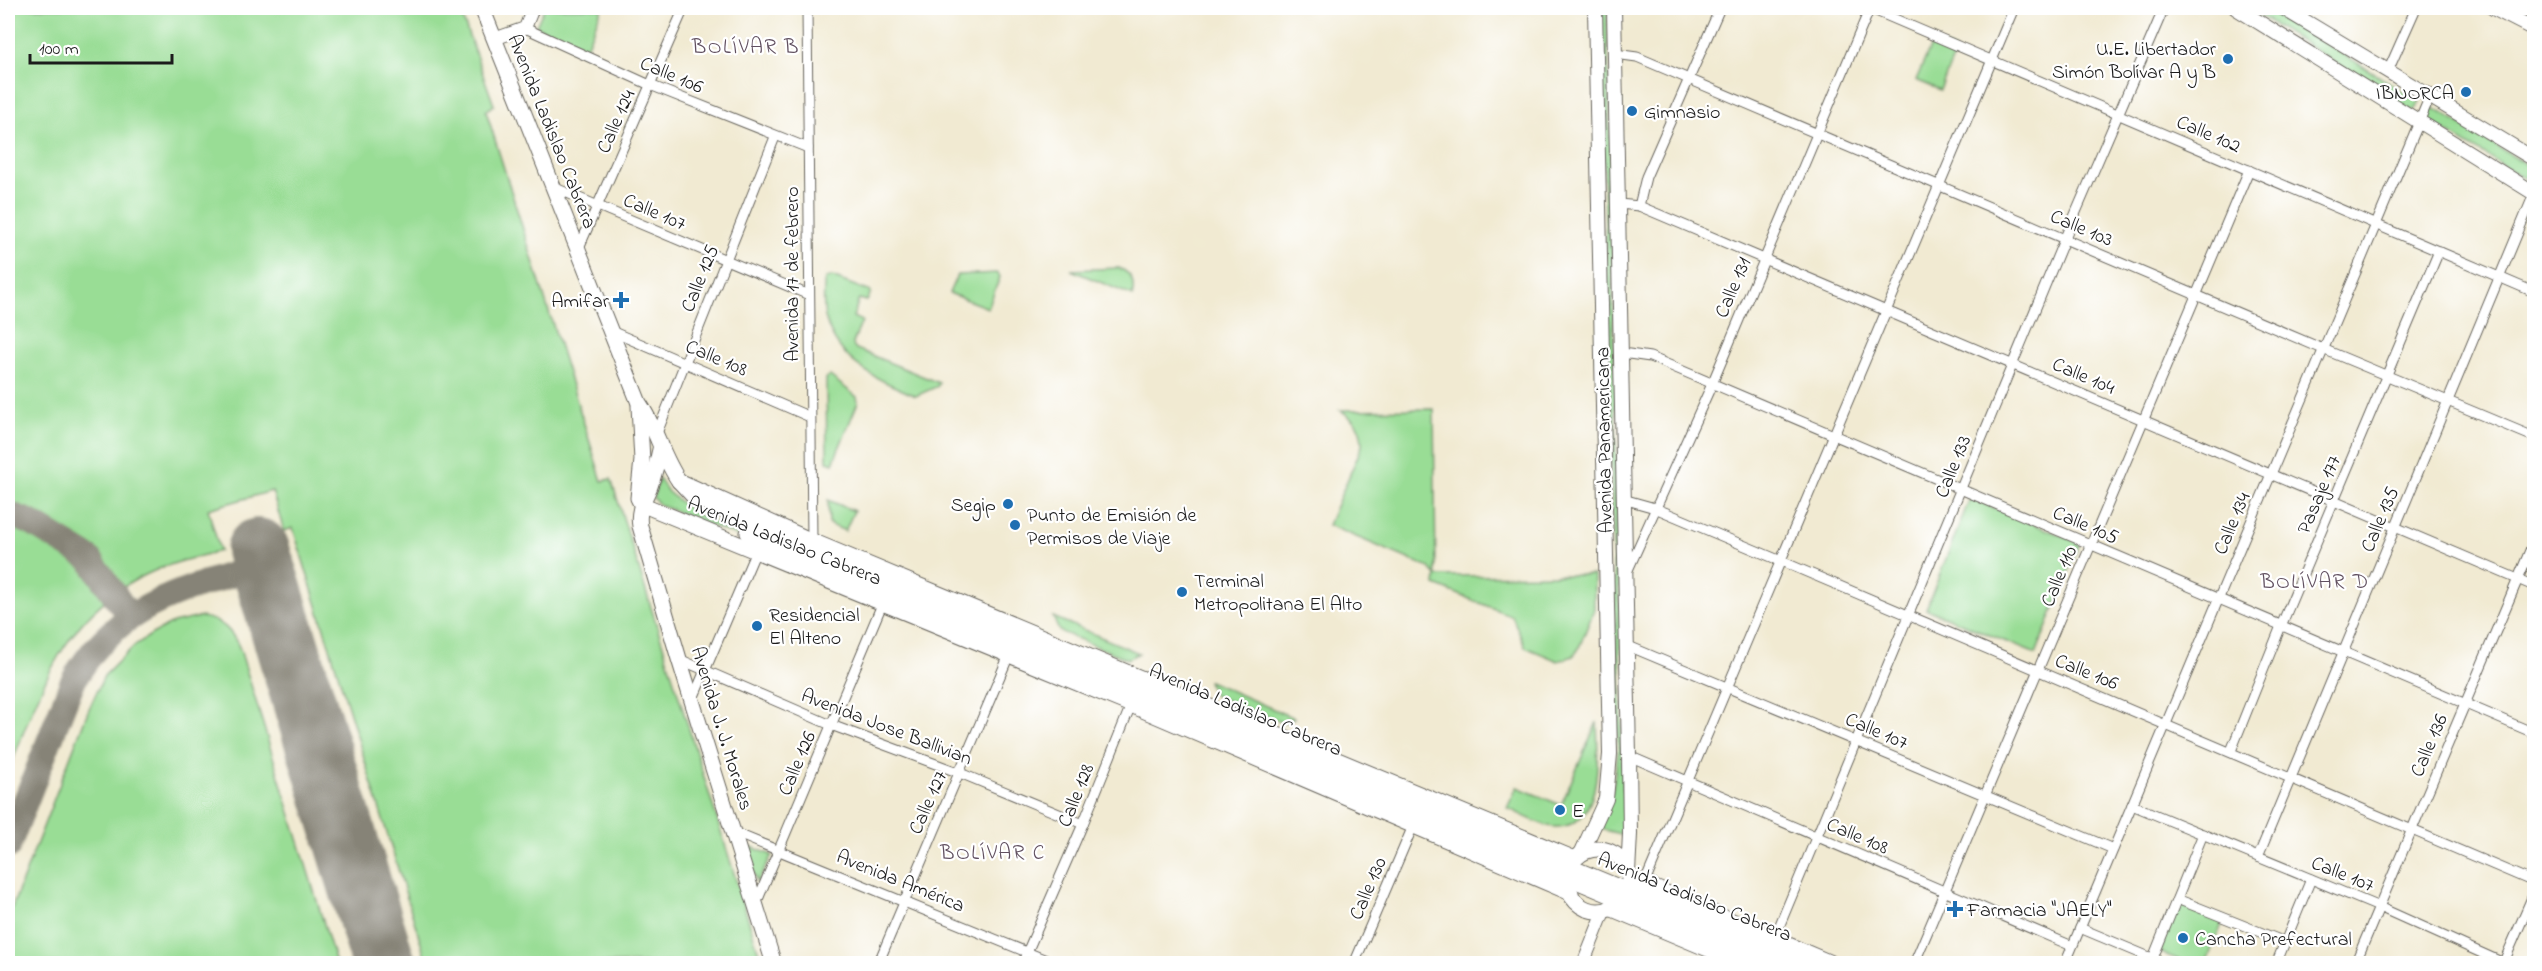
<svg xmlns="http://www.w3.org/2000/svg" width="2542" height="971" viewBox="0 0 2542 971" font-family="'Indie Flower',sans-serif">
	<rect width="100%" height="100%" fill="#fff"/>
	<filter id="ink" filterUnits="userSpaceOnUse"><feTurbulence type="fractalNoise" baseFrequency=".0167" numOctaves="2"/><feDisplacementMap in="SourceGraphic" scale="12" xChannelSelector="R" yChannelSelector="G"/><feConvolveMatrix kernelMatrix="1 2 1 2 8 2 1 2 1" color-interpolation-filters="sRGB"/></filter>
	<filter id="wash" filterUnits="userSpaceOnUse"><feTurbulence type="fractalNoise" baseFrequency=".008" numOctaves="4" result="noise"/><feDisplacementMap in="SourceGraphic" scale="24" xChannelSelector="R" yChannelSelector="G"/><feGaussianBlur stdDeviation="1.35" result="paint"/><feColorMatrix in="noise" values="0 0 0 0 0 0 0 0 0 0 0 0 0 0 0 0 0 1.4 0 .05"/><feComposite in="paint" operator="in"/></filter>
	<g filter="url(#wash)">
		<rect width="100%" height="100%" fill="#f1ead2"/>
		<!-- green -->
		<g fill="#99dd95" stroke="#5a7c58" stroke-width="1.5">
			<path d="M8,8H459L494,105L486,111L602,481L611,479L762,963H427L293,528L284,531L272,491L208,509L220,551C198,557 174,562 154,571C64,609 40,690 8,773Z"/>
			<polygon points="544,8 602,8 586,48 536,26"/>
			<polygon points="1600,8 1607,8 1624,835 1600,829 1612,792 1618,753"/>
			<polygon points="2248,8 2270,8 2420,102 2413,112"/>
			<polygon points="1933,41 1956,51 1940,90 1916,80"/>
			<polygon points="2432,107 2534,169 2534,184 2425,119"/>
			<path d="M1119,268C1133,274 1134,282 1133,296L1071,270Z"/>
			<polygon points="998,273 1000,277 988,308 949,293 957,275"/>
			<path d="M832,277L871,292L867,301L859,299L853,317L862,321L853,343L854,348L939,383L938,386L916,396C879,380 839,364 826,320C822,310 824,294 824,283L826,278Z"/>
			<polygon points="830,376 857,397 858,402 833,463 827,461 826,378"/>
			<path d="M1434,409L1436,576L1594,575V610L1578,650L1573,656L1558,661L1525,647L1512,616L1435,585L1436,576L1430,568L1328,525L1362,446C1362,427 1356,420 1340,410Z"/>
			<polygon points="659,478 668,492 694,513 833,575 660,505 653,498"/>
			<polygon points="1970,498 2080,543 2036,654 1926,609"/>
			<polygon points="828,500 854,511 845,531 829,524"/>
			<path d="M200,617C221,619 232,630 240,649L336,963H8V918L88,711L104,676L135,645L152,634L173,623Z"/>
			<polygon points="1053,617 1139,653 1127,659 1059,631"/>
			<polygon points="1208,681 1209,681 1294,718 1283,723 1213,695"/>
			<path d="M1597,722C1598,753 1604,828 1555,827C1540,826 1521,814 1507,808L1517,787L1561,805Z"/>
			<polygon points="744,844 772,855 757,883"/>
			<polygon points="2178,904 2223,922 2206,963 2187,963 2159,952"/>
		</g>
		<g fill="none" stroke-linecap="round" stroke-linejoin="round">
			<!-- taxiway -->
			<g stroke="#868377" stroke-width="26">
				<polyline points="8,514 30,522 89,558 130,617"/>
				<path d="M8,846L72,683C116,603 181,592 262,565"/>
			</g>
			<!-- runway -->
			<polyline stroke="#868377" stroke-width="64" points="258,550 384,964"/>
		</g>
	</g>
	<g filter="url(#ink)">
		<g fill="none" stroke-linecap="round" stroke-linejoin="round">
			<!-- minor casing -->
			<g stroke="#67645c" stroke-width="11">
				<g id="minor">
					<polyline points="807,8 812,541"/>
					<polyline points="1869,8 2534,292"/>
					<polyline points="525,28 650,85 808,148"/>
					<polyline points="1615,54 1637,57 2323,349 2534,437"/>
					<polyline points="2388,71 2416,8"/>
					<polyline points="553,187 809,295"/>
					<polyline points="1619,204 1639,206 2534,586"/>
					<polyline points="1639,206 1646,177 1720,8"/>
					<polyline points="578,250 684,8"/>
					<polyline points="611,331 810,417"/>
					<polyline points="1622,353 1650,357 2534,733"/>
					<polyline points="657,433 775,137"/>
					<polyline points="1623,499 1655,508 1781,561 2534,882"/>
					<polyline points="1628,570 1712,384 1870,8"/>
					<polyline points="1626,645 2113,849"/>
					<polyline points="679,659 831,725 960,773 1083,824"/>
					<polyline points="692,701 756,551"/>
					<polyline points="2231,751 2281,626 2439,251"/>
					<polyline points="1629,756 2072,946"/>
					<polyline points="2132,805 2379,907 2506,964"/>
					<polyline points="733,832 1056,964"/>
					<polyline points="2258,857 2534,194"/>
					<polyline points="1643,887 2014,8"/>
					<polyline points="2177,899 2285,942"/>
					<polyline points="756,904 883,602"/>
					<polyline points="2080,928 2166,964"/>
					<polyline points="1774,939 2064,240 2164,8"/>
					<polyline points="2153,958 2203,834"/>
					<polyline points="878,964 1009,655"/>
					<polyline points="1022,964 1083,824 1131,705"/>
					<polyline points="1354,964 1413,826"/>
					<polyline points="1914,964 2249,170"/>
					<polyline points="2065,964 2430,96"/>
					<polyline points="2276,964 2311,879"/>
					<polyline points="2355,964 2534,541"/>
					<polyline points="2503,964 2534,893"/>
				</g>
			</g>
			<!-- tertiary casing -->
			<g stroke="#67645c" stroke-width="14">
				<g id="tertiary">
					<polyline points="494,39 525,28 533,8"/>
					<polyline points="1583,964 1605,909"/>
				</g>
			</g>
			<!-- secondary casing -->
			<g stroke="#67645c" stroke-width="16">
				<g id="secondary">
					<polyline points="1614,8 1629,756 1630,834 1628,872"/>
					<polyline points="2236,8 2534,193"/>
					<polyline points="2283,8 2534,159"/>
					<polyline points="2493,8 2534,29"/>
					<polyline points="1581,854 1606,799 1610,754 1595,8"/>
				</g>
			</g>
			<!-- primary casing -->
			<g stroke="#67645c" stroke-width="17">
				<g id="primary">
					<path d="M661,445C658,459 655,473 650,486C644,501 637,510 640,526L679,659L774,964"/>
					<polyline points="679,481 693,496 708,504 1411,801 1804,964"/>
					<polyline points="748,533 1774,964"/>
				</g>
			</g>
			<!-- trunk casing -->
			<g stroke="#67645c" stroke-width="17">
				<g id="trunk">
					<path d="M482,8L639,403C656,427 662,457 679,481L812,541L1575,859"/>
					<polyline points="639,406 642,460 638,498 641,504 1131,705 1571,893"/>
					<circle cx="1598" cy="880" r="31"/>
					<polyline points="1629,877 1833,964"/>
					<polyline points="1610,908 1744,964"/>
				</g>
			</g>
			<!-- minor -->
			<use href="#minor" stroke="#fff" stroke-width="9"/>
			<!-- tertiary -->
			<use href="#tertiary" stroke="#fff" stroke-width="12"/>
			<!-- secondary -->
			<use href="#secondary" stroke="#fff" stroke-width="14"/>
			<!-- primary -->
			<use href="#primary" stroke="#fff" stroke-width="15"/>
			<!-- trunk -->
			<use href="#trunk" stroke="#fff" stroke-width="15"/>
		</g>
	</g>
	<!-- markers -->
	<g fill="#1f6fb2" stroke="#fff" stroke-width="2">
		<circle cx="2228" cy="59" r="6"/>
		<circle cx="2466" cy="92" r="6"/>
		<circle cx="1632" cy="111" r="6"/>
		<path d="M618 291h6v6h6v6h-6v6h-6v-6h-6v-6h6z"/>
		<circle cx="1008" cy="504" r="6"/>
		<circle cx="1015" cy="525" r="6"/>
		<circle cx="1182" cy="592" r="6"/>
		<circle cx="757" cy="626" r="6"/>
		<circle cx="1560" cy="810" r="6"/>
		<path d="M1952 900h6v6h6v6h-6v6h-6v-6h-6v-6h6z"/>
		<circle cx="2183" cy="938" r="6"/>
	</g>
	<g text-anchor="middle" stroke-width="4.5" stroke-linejoin="round" paint-order="stroke">
		<!-- poi labels -->
		<g font-size="20" fill="#1c1c1c" stroke="#fff" text-anchor="start">
			<text x="2216" y="55" text-anchor="end">U.E. Libertador<tspan x="2216" dy="23">Simón Bolívar A y B</tspan></text>
			<text x="2454" y="99" text-anchor="end">IBNORCA</text>
			<text x="1644" y="118">Gimnasio</text>
			<text x="609" y="307" text-anchor="end">Amifar</text>
			<text x="996" y="511" text-anchor="end">Segip</text>
			<text x="1027" y="521">Punto de Emisión de<tspan x="1027" dy="23">Permisos de Viaje</tspan></text>
			<text x="1194" y="587">Terminal<tspan x="1194" dy="23">Metropolitana El Alto</tspan></text>
			<text x="769" y="621">Residencial<tspan x="769" dy="23">El Alteno</tspan></text>
			<text x="1572" y="817">E</text>
			<text x="1967" y="916">Farmacia "JAELY"</text>
			<text x="2195" y="945">Cancha Prefectural</text>
		</g>
		<!-- street labels -->
		<g font-size="20" fill="#1c1c1c" stroke="#fff">
			<text transform="translate(672 74) rotate(23)" y="7">Calle 106</text>
			<text transform="translate(615 121) rotate(-66)" y="7">Calle 124</text>
			<text transform="translate(553 131) rotate(68)" y="7">Avenida Ladislao Cabrera</text>
			<text transform="translate(2209 133) rotate(23)" y="7">Calle 102</text>
			<text transform="translate(655 211) rotate(23)" y="7">Calle 107</text>
			<text transform="translate(2082 227) rotate(23)" y="7">Calle 103</text>
			<text transform="translate(791 274) rotate(-90)" y="7">Avenida 17 de febrero</text>
			<text transform="translate(699 278) rotate(-68)" y="7">Calle 125</text>
			<text transform="translate(1732 287) rotate(-67)" y="7">Calle 131</text>
			<text transform="translate(717 357) rotate(23)" y="7">Calle 108</text>
			<text transform="translate(2084 375) rotate(23)" y="7">Calle 104</text>
			<text transform="translate(1603 440) rotate(-91)" y="7">Avenida Panamericana</text>
			<text transform="translate(1952 466) rotate(-68)" y="7">Calle 133</text>
			<text transform="translate(2318 494) rotate(-67)" y="7">Pasaje 177</text>
			<text transform="translate(2379 519) rotate(-67)" y="7">Calle 135</text>
			<text transform="translate(2231 523) rotate(-67)" y="7">Calle 134</text>
			<text transform="translate(2086 524) rotate(23)" y="7">Calle 105</text>
			<text transform="translate(785 540) rotate(22)" y="7">Avenida Ladislao Cabrera</text>
			<text transform="translate(2058 576) rotate(-67)" y="7">Calle 110</text>
			<text transform="translate(2087 671) rotate(22)" y="7">Calle 106</text>
			<text transform="translate(1246 709) rotate(23)" y="7">Avenida Ladislao Cabrera</text>
			<text transform="translate(887 726) rotate(21)" y="7">Avenida Jose Ballivian</text>
			<text transform="translate(723 728) rotate(73)" y="7">Avenida J. J. Morales</text>
			<text transform="translate(1877 730) rotate(23)" y="7">Calle 107</text>
			<text transform="translate(2428 745) rotate(-67)" y="7">Calle 136</text>
			<text transform="translate(796 763) rotate(-67)" y="7">Calle 126</text>
			<text transform="translate(1075 795) rotate(-68)" y="7">Calle 128</text>
			<text transform="translate(927 802) rotate(-66)" y="7">Calle 127</text>
			<text transform="translate(1858 835) rotate(23)" y="7">Calle 108</text>
			<text transform="translate(2343 873) rotate(22)" y="7">Calle 107</text>
			<text transform="translate(901 880) rotate(22)" y="7">Avenida América</text>
			<text transform="translate(1367 888) rotate(-67)" y="7">Calle 130</text>
			<text transform="translate(1695 896) rotate(22)" y="7">Avenida Ladislao Cabrera</text>
		</g>
		<!-- neighbourhood labels -->
		<g font-size="21" letter-spacing="1.5" fill="#615060" stroke="#fff">
			<text x="746" y="53">BOLÍVAR B</text>
			<text x="2315" y="588">BOLÍVAR D</text>
			<text x="993" y="859">BOLÍVAR C</text>
		</g>
	</g>
	<!-- margin -->
	<rect width="2542" height="971" fill="none" stroke="#fff" stroke-width="30"/>
	<!-- scale -->
	<path d="M30 54v9h142v-9" fill="none" stroke="#1c1c1c" stroke-width="3"/>
	<text x="39" y="54" font-size="18" fill="#1c1c1c" stroke="#ffffff" stroke-width="4.5" paint-order="stroke">100 m</text>
</svg>
